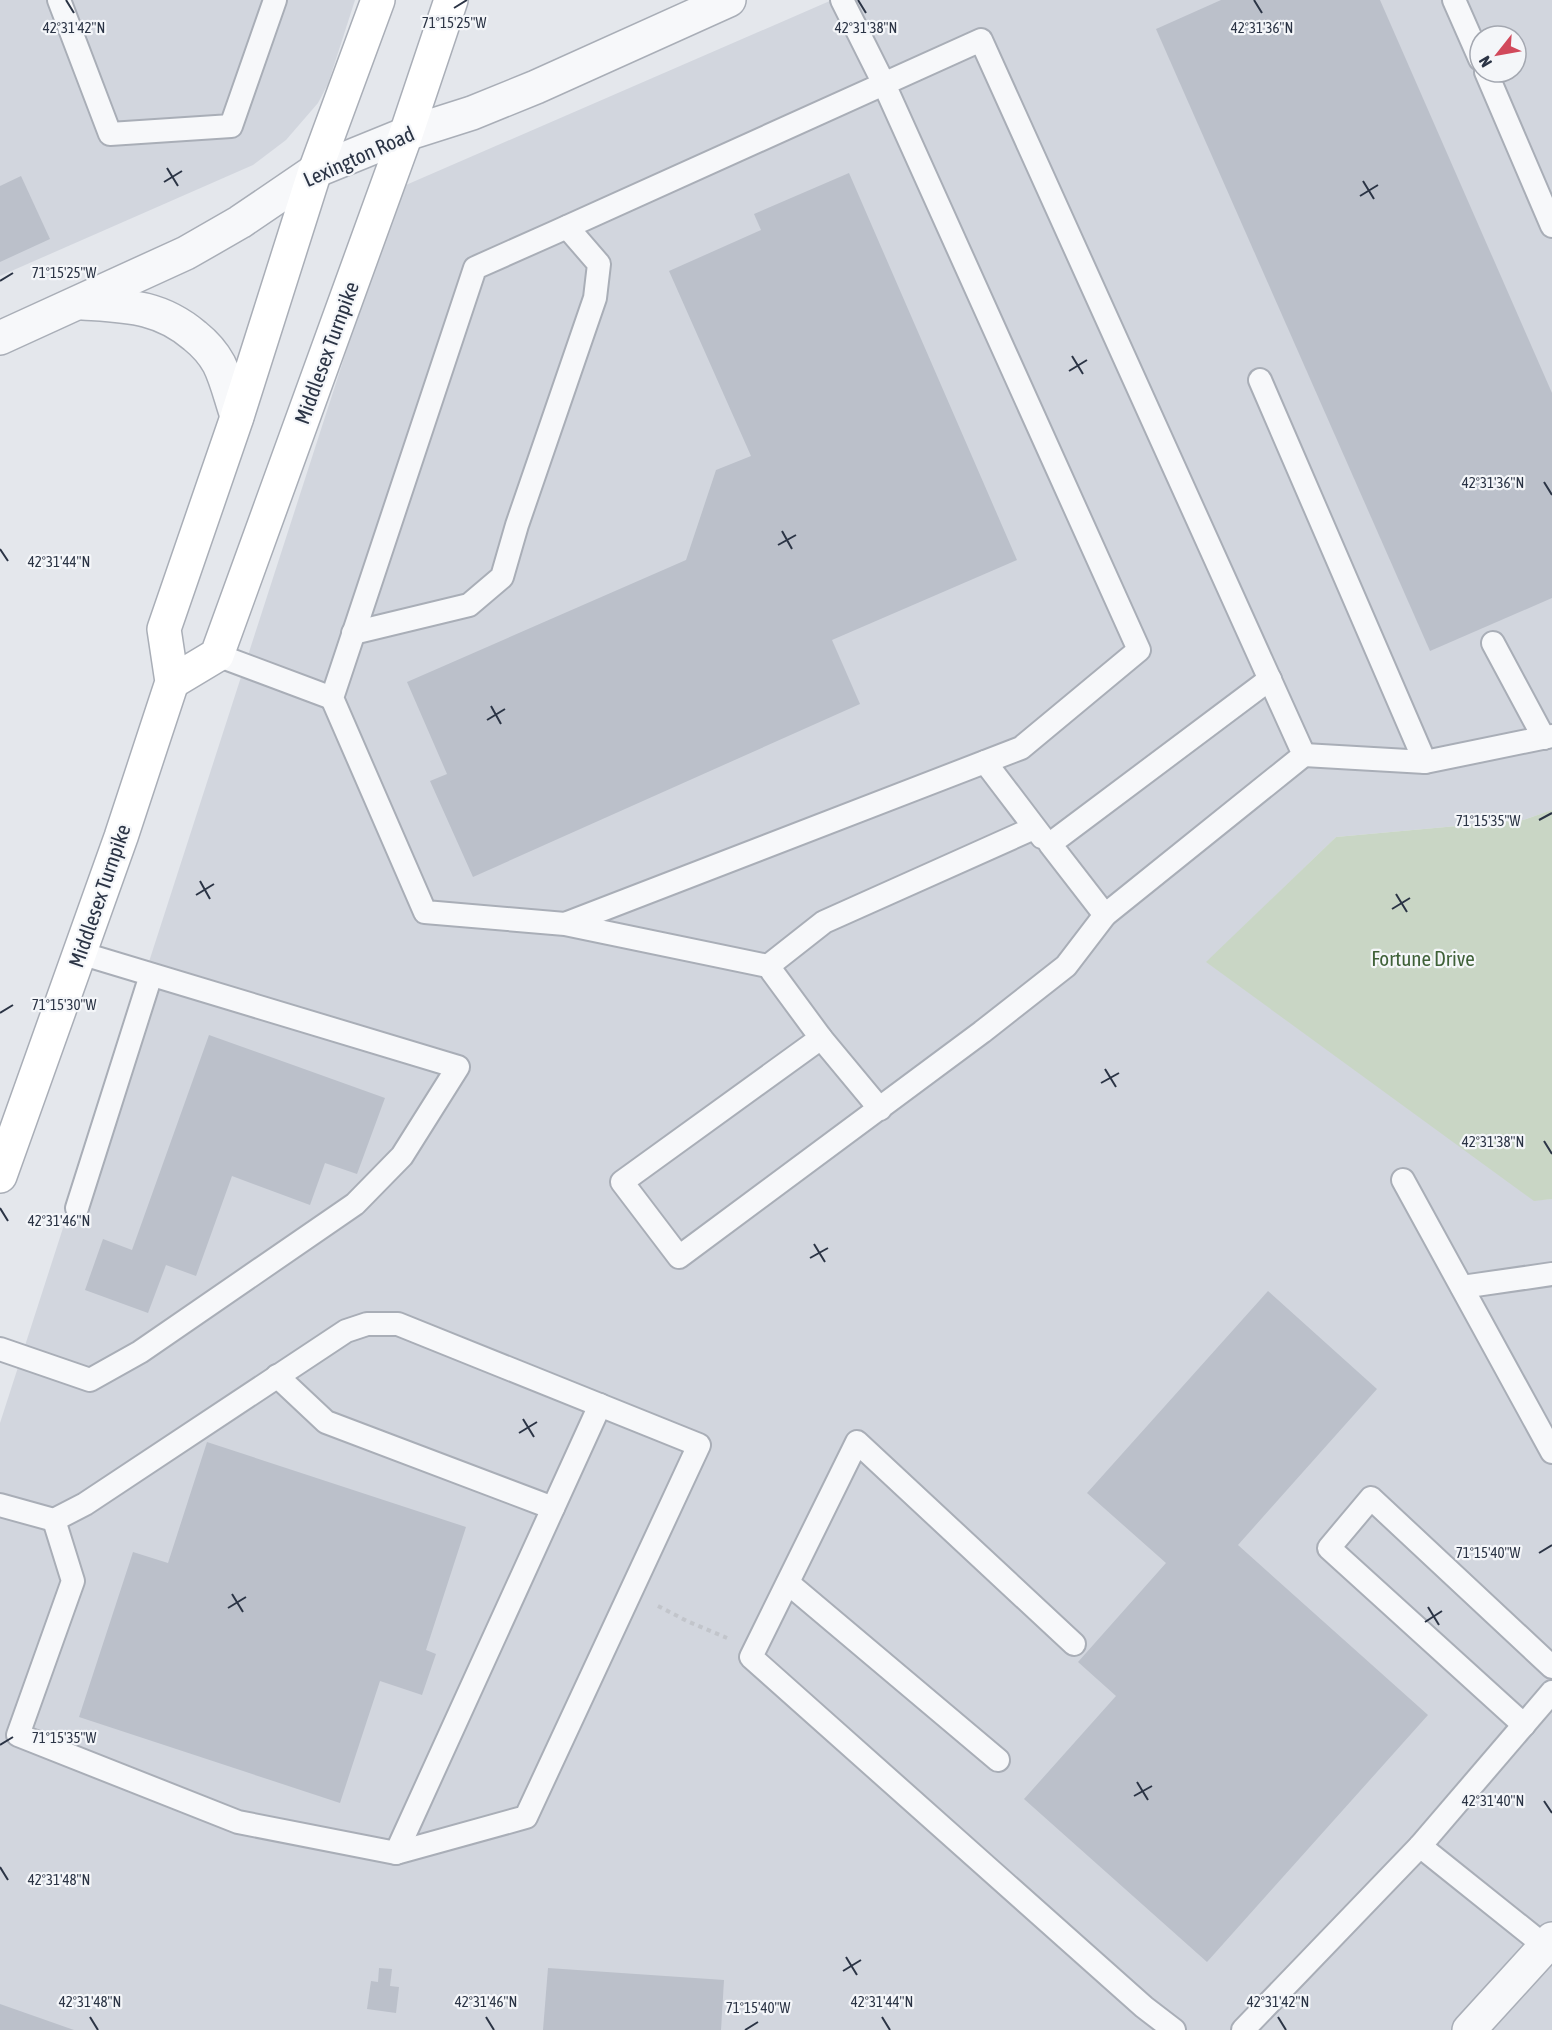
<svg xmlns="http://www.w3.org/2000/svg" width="1552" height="2030" viewBox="0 0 1552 2030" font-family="'Asap Condensed',sans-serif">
	<rect width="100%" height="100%" fill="#e4e7ec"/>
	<!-- built -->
	<g fill="#d2d6de" fill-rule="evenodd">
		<polygon points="0,0 355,0 328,84 318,103 286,140 253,165 0,276"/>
		<path d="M832,0H1552V810L1523,820L1336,837L1207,962L1534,1200L1552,1199V2030H0V1423L399,188ZM1480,36H1516V72H1480Z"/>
	</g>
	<!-- green -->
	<polygon fill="#c9d6c5" points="1552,810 1552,1199 1534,1201 1206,962 1336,837 1523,820"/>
	<!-- building -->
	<g fill="#bbc0ca">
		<polygon points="1221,0 1380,0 1552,393 1552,598 1430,651 1156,29"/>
		<polygon points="849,173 1017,560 832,640 860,704 473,877 430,781 447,774 407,682 686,560 716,470 751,456 669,271 761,230 754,214"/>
		<polygon points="21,176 50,239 0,262 0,186"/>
		<polygon points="209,1035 385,1098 357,1174 325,1163 310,1205 232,1176 196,1276 166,1265 148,1313 85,1290 103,1239 132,1250"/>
		<polygon points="1268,1291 1377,1389 1238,1545 1428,1715 1207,1962 1024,1799 1116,1696 1078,1662 1166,1563 1087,1493"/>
		<polygon points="207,1442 466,1527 426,1650 436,1654 422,1695 380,1681 340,1803 79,1717 133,1552 168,1563"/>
		<polygon points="379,1968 392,1969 390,1986 399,1987 396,2013 367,2009 371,1981 378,1982"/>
		<polygon points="548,1968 724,1980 721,2030 543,2030"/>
		<polygon points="0,2004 74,2030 0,2030"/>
	</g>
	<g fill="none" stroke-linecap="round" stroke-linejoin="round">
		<!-- service casing -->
		<g stroke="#a9aeb7" stroke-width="26">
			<g id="service">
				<polyline points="59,0 110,134 231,126 275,0"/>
				<polyline points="1454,0 1480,59"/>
				<polyline points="1486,72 1552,226"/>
				<polyline points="1260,380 1425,762 1552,736"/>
				<polyline points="353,633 469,605 502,577 517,525 595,298 599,264 567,227"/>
				<polyline points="1493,643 1544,738"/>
				<polyline points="217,655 332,698"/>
				<polyline points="1304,755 1425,762"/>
				<polyline points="985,762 1042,837"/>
				<polyline points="1105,915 1050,844 1270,679"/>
				<path d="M565,924L425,912L332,698L475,268C644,193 812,116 981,40L1304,755L1105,915L1066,966L982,1032L679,1257L622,1182L821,1038L768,966L565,924L1021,748L1139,650L884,84L842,0"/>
				<polyline points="768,966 824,922 1034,828"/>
				<polyline points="821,1038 880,1109"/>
				<polyline points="1403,1180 1552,1452"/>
				<polyline points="77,1208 151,975"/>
				<polyline points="1462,1287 1552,1274"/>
				<polyline points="0,1349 90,1380 140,1352 355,1204 402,1156 458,1067 80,953"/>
				<polyline points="277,1376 326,1422 553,1508"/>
				<polyline points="0,1505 54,1520 85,1504 346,1331 367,1324 398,1324 699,1445 526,1817 396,1853"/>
				<polyline points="54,1520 73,1581 18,1735 238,1822 396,1853 600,1405"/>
				<polyline points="788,1583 998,1760"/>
				<polyline points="1074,1644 857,1442 751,1657 1144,2007 1174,2030"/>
				<polyline points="1524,1725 1329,1548 1371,1498 1552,1667"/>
				<polyline points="1420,1846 1552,1692"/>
				<polyline points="1243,2030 1420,1846 1545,1946"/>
			</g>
		</g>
		<!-- minor casing -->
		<g stroke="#a9aeb7" stroke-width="36">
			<polyline id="minor" points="1469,2030 1552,1939"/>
		</g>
		<!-- tertiary casing -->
		<g stroke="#a9aeb7" stroke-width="36">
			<g id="tertiary">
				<path d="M83,303C127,306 160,306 195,336C205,344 213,353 219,364C227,380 231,399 237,416"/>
				<polyline points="0,338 186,253 240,222 315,171 406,134 472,113 536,87 729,0"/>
			</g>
		</g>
		<!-- secondary casing -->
		<g stroke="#a9aeb7" stroke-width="36">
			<g id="secondary">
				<polyline points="172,682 217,655 406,134 451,0"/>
				<polyline points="0,1176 121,837 172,682 164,629 236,420 315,171 378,0"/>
			</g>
		</g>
		<!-- path -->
		<polyline stroke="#c2c5cb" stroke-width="4" stroke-dasharray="4.5 4.5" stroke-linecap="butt" points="658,1606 687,1621 727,1638"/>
		<!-- service -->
		<use href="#service" stroke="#f7f8fa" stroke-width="22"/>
		<!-- minor -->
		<use href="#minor" stroke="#f7f8fa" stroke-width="33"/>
		<!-- tertiary -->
		<use href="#tertiary" stroke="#f7f8fa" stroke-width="33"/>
		<!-- secondary -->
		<use href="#secondary" stroke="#fff" stroke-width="33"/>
	</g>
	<!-- ticks -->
	<path fill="none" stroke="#2b3445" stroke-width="2" d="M66,0L74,13M858,0L866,13M1254,0L1262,13M454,8L467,0M167,168L178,186M1363,181L1374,199M164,182L182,171M1360,196L1378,185M0,281L13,273M1072,356L1083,374M1069,371L1087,360M1544,482L1552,495M782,531L792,549M778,545L796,535M0,549L8,561M491,706L501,724M487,720L505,709M1539,820L1552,813M200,881L210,899M1396,894L1407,912M196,895L214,884M1392,909L1410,898M0,1013L13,1005M1105,1069L1116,1087M1101,1083L1119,1073M1544,1141L1552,1154M0,1208L8,1221M814,1244L825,1262M810,1258L828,1248M523,1419L534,1437M519,1433L537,1422M1539,1553L1552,1545M232,1594L243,1612M1428,1607L1439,1625M228,1608L246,1597M1425,1622L1442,1611M0,1745L13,1737M1137,1782L1148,1800M1134,1796L1152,1786M1544,1801L1552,1813M0,1867L8,1880M846,1957L857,1975M843,1971L861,1960M90,2017L98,2030M486,2017L494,2030M882,2017L890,2030M1278,2017L1286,2030M745,2030L758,2022"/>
	<g text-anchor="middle" stroke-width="4.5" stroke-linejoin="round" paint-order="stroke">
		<!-- street labels -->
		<g font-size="21" fill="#2b3445" stroke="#f4f6f9">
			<text transform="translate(359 157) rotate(-24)" y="7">Lexington Road</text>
			<text transform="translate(327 353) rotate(-70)" y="7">Middlesex Turnpike</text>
			<text transform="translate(100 896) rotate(-71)" y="7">Middlesex Turnpike</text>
		</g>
		<!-- park labels -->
		<g font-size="21" fill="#3f6138" stroke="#f4f6f9">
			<text x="1423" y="966">Fortune Drive</text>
		</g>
	</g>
	<g font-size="15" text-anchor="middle" fill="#2b3445" stroke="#f4f6f9" stroke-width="4.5" stroke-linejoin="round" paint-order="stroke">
		<text x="454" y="28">71°15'25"W</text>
		<text x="74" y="33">42°31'42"N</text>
		<text x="866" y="33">42°31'38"N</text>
		<text x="1262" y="33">42°31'36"N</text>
		<text x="64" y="278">71°15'25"W</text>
		<text x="1493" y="488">42°31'36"N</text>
		<text x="59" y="567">42°31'44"N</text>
		<text x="1488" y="826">71°15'35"W</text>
		<text x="64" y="1010">71°15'30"W</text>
		<text x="1493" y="1147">42°31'38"N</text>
		<text x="59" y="1226">42°31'46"N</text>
		<text x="1488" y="1558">71°15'40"W</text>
		<text x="64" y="1743">71°15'35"W</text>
		<text x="1493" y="1806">42°31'40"N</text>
		<text x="59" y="1885">42°31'48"N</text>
		<text x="90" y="2007">42°31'48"N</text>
		<text x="486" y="2007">42°31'46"N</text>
		<text x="882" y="2007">42°31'44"N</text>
		<text x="1278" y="2007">42°31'42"N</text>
		<text x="758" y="2013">71°15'40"W</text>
	</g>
	<!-- north arrow -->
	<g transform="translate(1498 54) rotate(239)"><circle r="28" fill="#f4f6f9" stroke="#a4a8b1" stroke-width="1.5"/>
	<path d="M0-4.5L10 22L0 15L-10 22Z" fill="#d1495b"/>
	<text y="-9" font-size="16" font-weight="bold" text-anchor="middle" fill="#2b3445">N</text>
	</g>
</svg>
